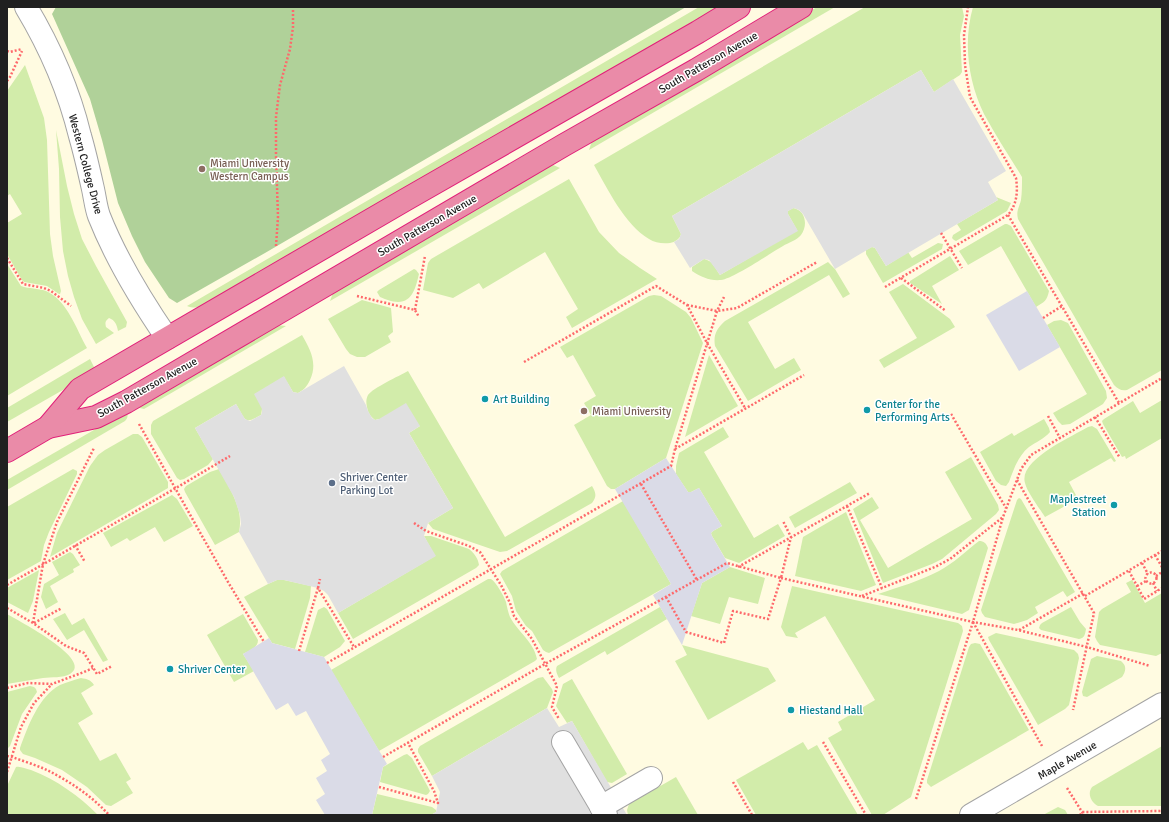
<svg xmlns="http://www.w3.org/2000/svg" width="1169" height="822" viewBox="0 0 1169 822" font-family="Signika,sans-serif">
	<rect width="100%" height="100%" fill="#f1ece6"/>
	<!-- education -->
	<rect fill="#fffbe1" x="7" y="7" width="1155" height="808"/>
	<!-- grass -->
	<g fill="#d2ecaa">
		<path d="M699,7H718L208,304C200,307 195,309 187,306Z"/>
		<polygon points="817,7 835,7 589,150 592,141 596,137"/>
		<path d="M865,7H962L964,16L960,35L962,72L960,75L934,92L921,70L672,216L681,234C680,239 675,242 670,243C663,244 655,243 649,239C625,225 607,188 594,165Z"/>
		<path d="M973,7H1162V370L1127,390C1121,391 1118,389 1114,385L1018,219C1016,211 1019,208 1021,200C1022,192 1022,185 1022,177C1009,156 996,136 984,114C968,81 963,42 973,7Z"/>
		<polygon points="25,65 44,118 47,140 50,234 53,256 61,291 60,294 59,294 47,286 24,282 22,280 7,254 7,223 22,214 10,194 7,196 7,91"/>
		<path d="M56,130L67,186L74,214L82,239L96,266L127,322L126,327L118,331C117,325 115,320 109,318C105,321 105,323 106,327L114,333L96,344L82,319L74,297L68,276L63,251L60,217L59,169Z"/>
		<polygon points="551,164 560,168 330,301 333,293"/>
		<polygon points="569,179 599,232 619,253 640,268 657,279 572,328 566,317 578,309 545,252 483,289 479,283 453,298 423,290 428,263 431,259"/>
		<polygon points="996,197 1011,203 1007,211 956,241 954,240 952,238 953,235 961,230 957,224 998,200"/>
		<path d="M793,208C806,210 808,226 801,235C797,240 788,243 783,246C769,254 734,278 721,280C710,281 701,277 692,271V267L704,259C713,261 715,268 720,275L797,230L788,214V211Z"/>
		<path d="M1005,224H1007L1011,226L1049,291C1047,301 1044,302 1036,307L1001,246L968,265L959,251Z"/>
		<polygon points="938,243 943,244 942,249 883,283 866,254 866,250 872,247 875,248 886,266 908,252 912,258"/>
		<polygon points="950,256 959,270 932,286 942,304 910,283 910,281"/>
		<path d="M828,262L835,269L850,294L843,298L829,275L748,322L775,369L794,358L801,370L748,401L715,346C713,335 717,328 725,321Z"/>
		<path d="M7,264L21,286C29,289 38,288 46,291C68,301 76,329 87,348L7,396Z"/>
		<path d="M414,269L416,270L419,274C416,286 413,302 398,302C392,302 385,299 380,297L377,292L379,290Z"/>
		<polygon points="903,284 950,319 955,327 884,368 879,360 917,338 889,292"/>
		<polygon points="654,295 661,296 686,312 691,318 703,343 666,458 615,489 611,489 607,486 574,425 591,415 584,403 596,396 573,355 567,358 560,347 649,296"/>
		<polygon points="362,300 391,308 393,332 388,336 391,342 365,357 357,357 350,354 346,349 328,319"/>
		<polygon points="1061,320 1068,323 1106,391 1107,398 1103,404 1070,424 1062,425 1058,421 1053,413 1087,394 1047,325 1054,321"/>
		<polygon points="276,325 286,326 144,409 140,408 135,405"/>
		<path d="M302,335C310,349 318,363 310,380C307,386 304,390 298,393L293,392L284,377L262,409L261,415C243,425 246,420 236,404L195,428L213,459L208,465L184,479L180,480L177,478L151,434V425L153,421Z"/>
		<polygon points="709,355 738,406 685,437"/>
		<polygon points="90,359 96,371 7,422 7,408"/>
		<path d="M408,371L505,537L592,486C596,493 597,496 592,503L507,551L500,552L433,529L428,523L453,508L409,433L420,426L379,419L375,420C371,417 368,413 367,407C366,403 366,399 368,395C373,388 399,376 408,371Z"/>
		<polygon points="1162,400 1162,438 1126,459 1125,456 1122,457 1103,424 1102,421 1104,419 1133,401 1140,413"/>
		<path d="M127,411C128,415 128,418 125,421L7,490V480Z"/>
		<path d="M1044,419L1049,428L1050,432C1044,439 1036,442 1029,447C1018,456 1014,469 1009,482L1006,486L1001,485L996,481L980,452L1012,433L1014,436Z"/>
		<path d="M1092,426L1097,429L1116,461L1114,462L1111,458L1069,482L1078,499L1045,517C1040,509 1027,492 1025,483C1018,460 1073,436 1088,427Z"/>
		<polygon points="723,427 729,437 704,452 754,538 778,524 785,536 739,563 725,558 712,536 711,533 713,531 722,526 699,488 691,492 688,492 676,474 676,466 679,453"/>
		<polygon points="133,434 138,434 142,437 168,482 168,488 50,557 57,533 90,466 98,455 105,450"/>
		<polygon points="971,457 998,505 999,510 996,514 942,559 932,564 883,583 853,509 872,497 879,508 860,520 888,568 972,519 945,472"/>
		<polygon points="73,469 77,471 77,474 49,532 44,545 41,561 7,580 7,507"/>
		<path d="M219,469C230,489 244,509 239,532L215,545L185,492L184,489L186,486L210,472Z"/>
		<polygon points="850,482 857,493 795,528 789,517"/>
		<polygon points="172,495 177,499 193,526 164,542 155,527 130,541 127,538 111,547 103,533"/>
		<polygon points="1019,498 1021,499 1075,592 1067,597 1063,591 1035,607 1038,613 1027,620 1014,624 985,617 982,613 981,610 1017,500"/>
		<polygon points="623,501 671,584 549,653 546,652 543,650 532,631 526,626 516,611 512,596 500,574 502,571"/>
		<polygon points="846,512 876,585 861,591 795,576 803,537"/>
		<path d="M424,536H431L469,549C474,553 478,558 479,565L476,568L353,639L338,613L435,556Z"/>
		<path d="M979,541C984,541 986,543 988,548L969,610L962,614L878,594C899,587 920,581 939,571C954,563 966,551 979,541Z"/>
		<polygon points="70,552 73,554 80,565 73,569 74,572 50,586 58,602 46,609 41,597 44,584 59,575 52,562"/>
		<polygon points="730,567 765,578 758,604 729,597 720,624 691,616 702,583"/>
		<polygon points="39,570 33,601 28,613 7,602 7,588"/>
		<path d="M488,579H491C496,582 504,596 506,602C507,607 508,612 510,617C518,632 534,642 537,659L535,661L379,751L331,670Z"/>
		<polygon points="277,580 284,580 311,586 310,598 295,649 272,643 244,597 268,584"/>
		<polygon points="1132,580 1145,603 1162,593 1162,653 1156,656 1100,645 1097,641 1095,637 1099,612 1102,609 1131,592 1126,583"/>
		<polygon points="792,586 958,623 962,626 963,631 911,797 883,815 872,815 828,738 842,730 838,722 875,700 825,616 795,633 798,638 786,636 781,627"/>
		<polygon points="324,607 327,609 345,641 340,647 324,657 305,652 318,610"/>
		<path d="M660,607L667,619L607,655L605,651L559,678C557,674 555,670 557,666Z"/>
		<path d="M1071,607L1080,622L1086,629C1085,634 1085,638 1079,639L1041,630L1039,628L1040,625L1042,623Z"/>
		<polygon points="65,613 72,625 84,618 108,660 103,662 84,630 67,640 53,619"/>
		<path d="M7,614C17,620 95,660 70,674C63,678 51,677 43,678C31,680 19,682 7,684Z"/>
		<path d="M243,614L258,640C258,648 250,650 243,654L254,671L234,682L207,635Z"/>
		<polygon points="996,633 1074,650 1078,654 1079,658 1069,705 1065,709 1038,725 989,640 988,637"/>
		<polygon points="975,643 980,644 1029,730 931,787 927,783 927,780 969,647 971,644"/>
		<polygon points="682,645 768,668 776,681 708,720 675,661 687,655"/>
		<path d="M1097,656L1121,661C1127,666 1126,671 1122,677L1087,697L1083,696L1082,692L1091,659Z"/>
		<polygon points="543,677 552,689 553,692 547,708 432,776 418,752 418,749 420,746 538,678"/>
		<path d="M81,678C87,679 91,680 94,685L81,693L93,714L78,723L100,761L116,753L131,779L126,782L133,793L111,806L106,805L87,787L62,770L35,758L23,754L20,750V748C28,726 39,696 60,685C67,682 74,680 81,678Z"/>
		<polygon points="572,679 627,774 612,783 607,782 572,721 567,723 556,706 563,684"/>
		<polygon points="30,686 34,687 36,689 37,692 22,714 10,746 7,749 7,692"/>
		<polygon points="803,742 808,750 817,745 858,815 756,815 736,780"/>
		<path d="M1162,746V806H1098C1091,802 1087,794 1092,787Z"/>
		<polygon points="407,754 412,758 428,787 430,791 428,794 426,795 380,782 383,767 404,755"/>
		<path d="M16,767C21,766 25,769 31,770C57,780 79,796 98,815H7V786Z"/>
		<polygon points="676,777 698,815 628,815 627,810 629,804"/>
		<polygon points="377,794 432,807 436,810 436,812 431,815 372,815"/>
		<polygon points="1058,807 1065,810 1068,815 1043,815"/>
	</g>
	<!-- forest -->
	<polygon fill="#b0d199" points="56,7 686,7 265,253 177,303 169,298 145,262 132,236 118,203 102,140 90,99 52,14"/>
	<!-- parking -->
	<g fill="#e0e0e0">
		<polygon points="921,70 934,92 953,79 1006,171 988,182 998,200 886,266 875,248 872,247 835,269 803,214 799,210 794,208 788,211 788,214 798,231 720,275 709,260 704,259 690,268 674,242 679,239 681,234 672,216"/>
		<polygon points="344,366 366,405 368,411 372,418 375,420 379,419 406,403 420,426 409,433 453,508 428,523 424,536 436,556 338,613 328,595 324,591 318,588 284,580 277,580 268,584 239,532 241,524 240,515 234,497 195,428 236,404 245,419 250,421 261,415 262,412 262,409 254,394 284,376 293,392 298,393"/>
		<polygon points="547,708 559,727 572,721 627,815 431,815 436,812 440,792 432,776"/>
	</g>
	<!-- plaza -->
	<g fill="#dadbe7">
		<polygon points="1027,291 1060,347 1019,371 986,315"/>
		<polygon points="666,458 688,492 691,492 699,488 722,526 713,531 711,533 712,536 730,567 702,583 682,645 653,595 671,584 615,489"/>
		<polygon points="269,638 272,643 324,657 387,764 383,767 372,815 325,815 316,800 325,794 316,778 327,771 321,760 330,754 306,711 296,716 288,703 276,710 243,654"/>
	</g>
	<g fill="none" stroke-linecap="round" stroke-linejoin="round">
		<!-- minor casing -->
		<g stroke="#a4a4a4" stroke-width="24">
			<g id="minor">
				<path d="M26,7C50,47 69,91 80,136C85,153 89,171 93,189C95,198 96,208 99,216C116,259 141,300 167,338"/>
				<polyline points="563,742 606,815"/>
				<polyline points="601,807 651,778"/>
				<polyline points="971,815 1162,704"/>
			</g>
		</g>
		<!-- highway casing -->
		<g stroke="#e12079" stroke-width="24">
			<g id="highway">
				<polyline points="48,427 96,417 126,402 564,145 696,70 801,7"/>
				<polyline points="7,451 48,427 80,389 405,200 698,32 739,7"/>
			</g>
		</g>
		<!-- path -->
		<g stroke="#fe696b" stroke-width="2.5" stroke-dasharray="2 2" stroke-linecap="butt">
			<polyline points="7,51 10,52 22,49"/>
			<polyline points="7,81 10,77 22,51"/>
			<polyline points="1008,215 1119,403"/>
			<polyline points="941,233 962,268"/>
			<polyline points="276,246 278,217 276,156 276,117 280,85 290,49 293,27 293,7"/>
			<polyline points="7,258 23,284 44,288 51,291 71,306"/>
			<polyline points="901,278 946,311"/>
			<path d="M885,287L1008,215C1017,204 1018,192 1016,178L970,97L965,65L964,35L968,7"/>
			<polyline points="357,296 415,310 419,317"/>
			<polyline points="687,305 717,311 737,308 817,262"/>
			<polyline points="415,310 425,256"/>
			<polyline points="1043,318 1062,306"/>
			<polyline points="524,362 656,286 687,305 707,343 745,408"/>
			<polyline points="951,414 1006,508"/>
			<polyline points="1048,416 1060,438"/>
			<polyline points="1095,417 1120,458"/>
			<polyline points="139,424 228,582 264,642"/>
			<polyline points="675,449 804,375"/>
			<polyline points="1017,480 1094,613 1073,710"/>
			<polyline points="641,484 697,580"/>
			<polyline points="847,506 882,588"/>
			<polyline points="414,523 426,531 469,546 480,552 501,585 510,603 514,616 532,639 557,686 552,707 559,719"/>
			<polyline points="75,545 85,562"/>
			<polyline points="1155,555 1162,567"/>
			<polyline points="1142,563 1148,574"/>
			<polyline points="738,567 870,493"/>
			<polyline points="1129,571 1144,599 1162,588"/>
			<circle cx="1151" cy="578" r="5.5"/>
			<polyline points="1156,576 1162,572"/>
			<polyline points="1153,583 1157,591"/>
			<polyline points="7,585 176,488 230,456"/>
			<polyline points="1137,586 1146,581"/>
			<polyline points="318,588 320,579"/>
			<polyline points="862,596 935,567 950,559 1003,517"/>
			<polyline points="1085,596 1162,551"/>
			<polyline points="666,597 686,632 724,643 733,611 768,619 781,578 973,622 1018,630 1087,647 1150,666"/>
			<polyline points="7,608 33,623 66,646 84,653 97,674 112,666"/>
			<polyline points="973,622 1042,746"/>
			<polyline points="33,623 43,564 57,522 94,448"/>
			<polyline points="34,623 62,608"/>
			<polyline points="1019,630 1084,593"/>
			<polyline points="299,651 318,588 354,647"/>
			<polyline points="327,663 671,466 675,449 717,311 724,297"/>
			<polyline points="7,688 28,683 52,684 84,672 93,668"/>
			<polyline points="823,742 866,815"/>
			<path d="M7,756L12,757C23,761 36,765 47,770C69,781 92,796 109,815"/>
			<polyline points="383,757 545,664 727,563 781,578 791,537 783,521"/>
			<polyline points="7,772 21,727 34,703 52,684"/>
			<polyline points="733,782 752,815"/>
			<polyline points="379,787 438,803 434,791 408,743"/>
			<polyline points="1067,788 1084,815"/>
			<polyline points="916,799 973,622 1003,517 1021,469 1031,455 1162,378"/>
			<polyline points="1080,815 1082,812 1162,811"/>
		</g>
		<!-- minor -->
		<use href="#minor" stroke="#fff" stroke-width="22"/>
		<!-- highway -->
		<use href="#highway" stroke="#ea8ba8" stroke-width="22"/>
	</g>
	<!-- markers -->
	<g fill="#8d6e63" stroke="#fff" stroke-width="1.5">
		<circle cx="202" cy="169" r="4"/>
		<circle cx="584" cy="411" r="4"/>
	</g>
	<g fill="#0f9aa8" stroke="#fff" stroke-width="1.5">
		<circle cx="485" cy="399" r="4"/>
		<circle cx="867" cy="410" r="4"/>
		<circle cx="1114" cy="505" r="4"/>
		<circle cx="170" cy="669" r="4"/>
		<circle cx="791" cy="710" r="4"/>
	</g>
	<circle fill="#5c6f8a" stroke="#fff" stroke-width="1.5" cx="332" cy="483" r="4"/>
	<g text-anchor="middle" stroke-width="3" stroke-linejoin="round" paint-order="stroke">
		<!-- street labels -->
		<g font-size="11" fill="#202020" stroke="#fff">
			<text transform="translate(708 62) rotate(-30)" y="4">South Patterson Avenue</text>
			<text transform="translate(86 164) rotate(75)" y="4">Western College Drive</text>
			<text transform="translate(427 225) rotate(-30)" y="4">South Patterson Avenue</text>
			<text transform="translate(147 387) rotate(-29)" y="4">South Patterson Avenue</text>
			<text transform="translate(1067 760) rotate(-30)" y="4">Maple Avenue</text>
		</g>
		<!-- education labels -->
		<g font-size="11" fill="#785e54" stroke="#fff" text-anchor="start">
			<text x="210" y="167">Miami University<tspan x="210" dy="13">Western Campus</tspan></text>
			<text x="592" y="415">Miami University</text>
		</g>
		<!-- culture labels -->
		<g font-size="11" fill="#0d838f" stroke="#fff" text-anchor="start">
			<text x="493" y="403">Art Building</text>
			<text x="875" y="408">Center for the<tspan x="875" dy="13">Performing Arts</tspan></text>
			<text x="1106" y="503" text-anchor="end">Maplestreet<tspan x="1106" dy="13">Station</tspan></text>
			<text x="178" y="673">Shriver Center</text>
			<text x="799" y="714">Hiestand Hall</text>
		</g>
		<!-- service labels -->
		<g font-size="11" fill="#4e5e75" stroke="#fff" text-anchor="start">
			<text x="340" y="481">Shriver Center<tspan x="340" dy="13">Parking Lot</tspan></text>
		</g>
	</g>
	<!-- border -->
	<rect width="1169" height="822" fill="none" stroke="#202020" stroke-width="16"/>
</svg>
